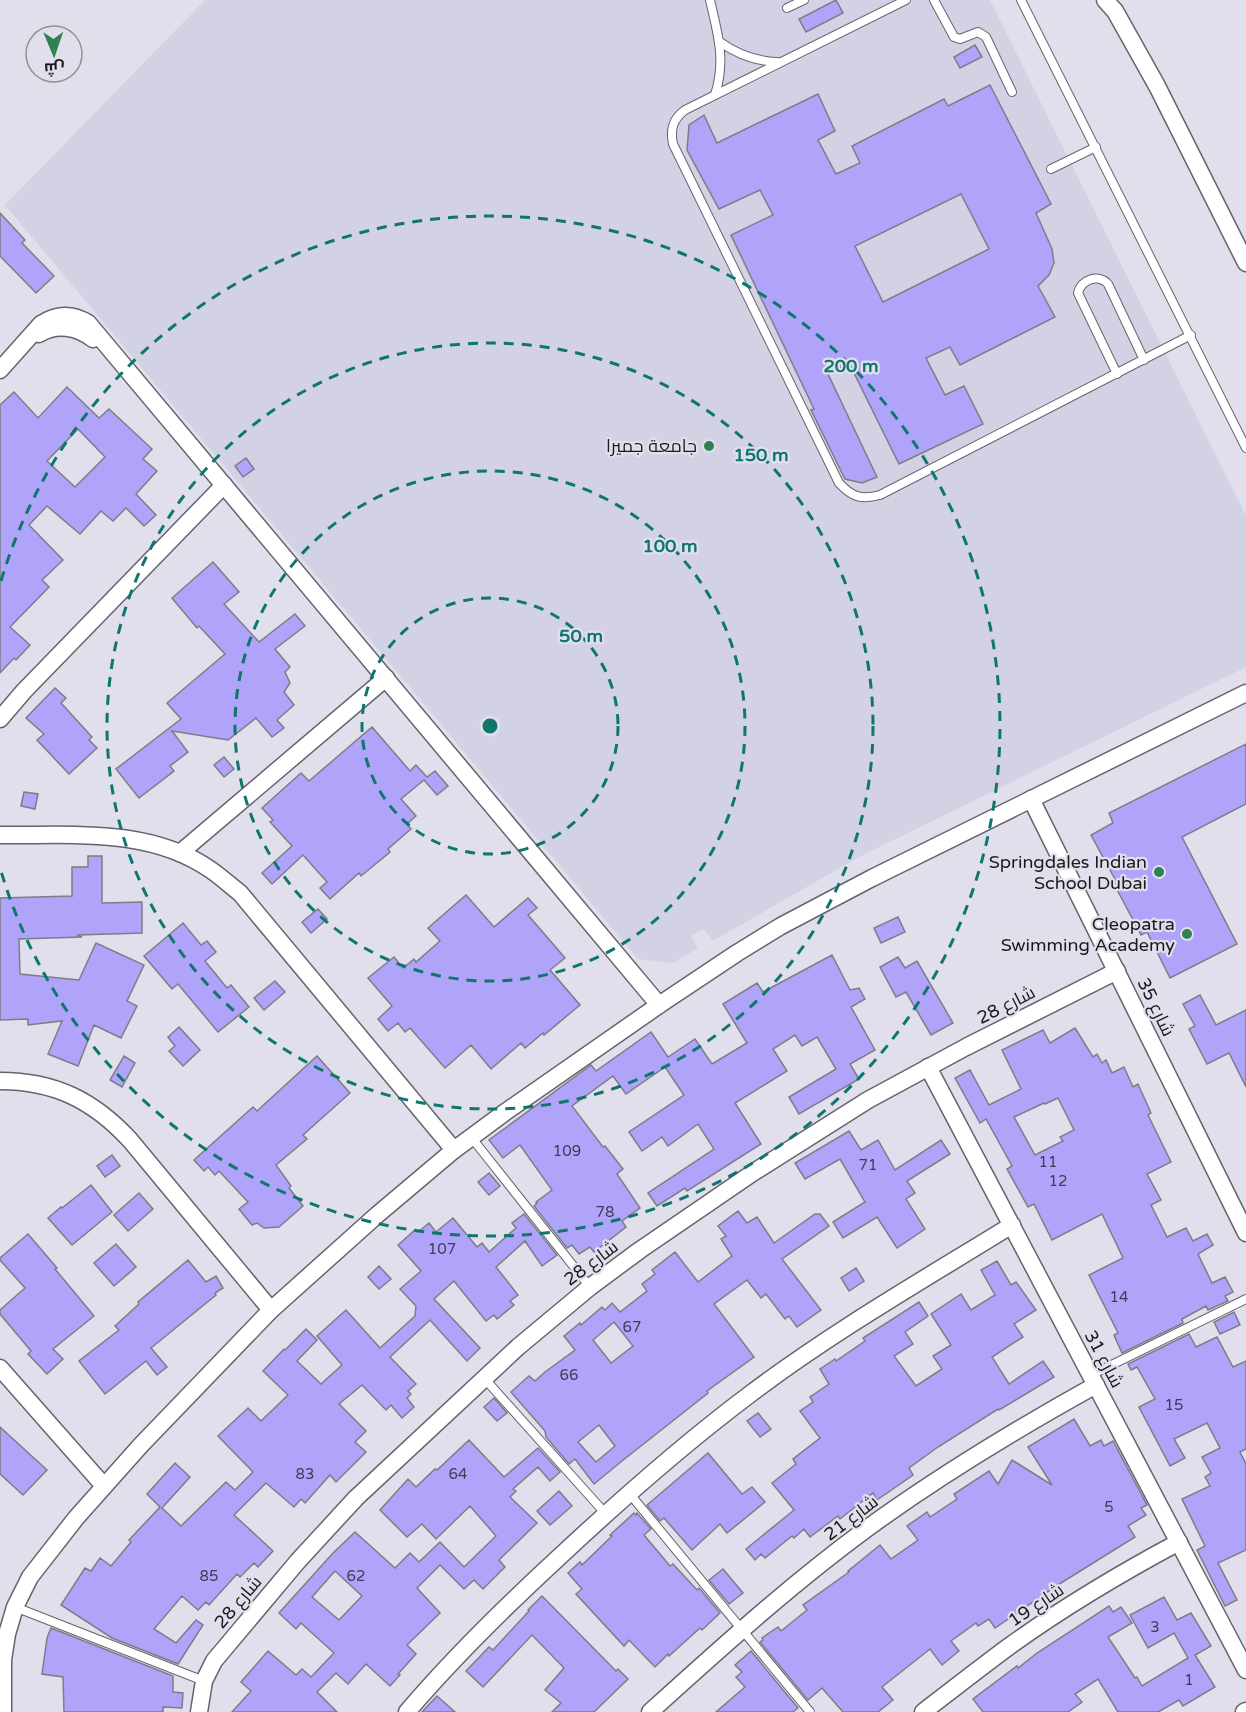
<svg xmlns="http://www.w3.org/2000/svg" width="1246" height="1712" viewBox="0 0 1246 1712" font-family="'Varela Round',Cairo,sans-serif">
	<rect width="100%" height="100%" fill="#e0dfeb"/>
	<!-- built -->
	<polygon fill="#d3d2e5" points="205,0 990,0 1246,516 1246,667 861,856 713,941 704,929 691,936 698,948 673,963 638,959 5,205"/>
	<!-- building -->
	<g fill="#afa3fa" stroke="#7d7d87" stroke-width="1.5" fill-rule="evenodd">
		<polygon points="836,0 843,13 806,32 799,19"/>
		<polygon points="975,45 982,57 960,68 954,57"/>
		<path d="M990,85L1051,204L1036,213L1052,249L1054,263L1049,275L1038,286L1055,317L960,365L950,347L926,358L945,395L964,386L983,424L899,464L849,363L828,374L877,477L862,483L845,479L811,410L814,409L731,235L773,215L760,190L719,209L687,150L689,125L704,115L717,143L818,94L835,131L818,140L836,174L860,163L852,146L944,99L948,106ZM961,194L989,249L883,302L855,246Z"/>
		<polygon points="0,213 25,240 22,243 54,276 36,293 0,256"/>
		<path d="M67,387L99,418L109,409L152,449L143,459L157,471L136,494L156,515L144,526L126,508L113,521L101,511L80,534L47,506L29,525L63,560L42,580L49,587L10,627L30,645L16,660L14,658L0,673V405L14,392L38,418ZM78,429L105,457L75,487L47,461Z"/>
		<polygon points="246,458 254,469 243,477 235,466"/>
		<polygon points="213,562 239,592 224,604 259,642 295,614 305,626 275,649 290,667 285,672 290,683 284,692 294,705 277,720 284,728 272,737 256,718 228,740 172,731 188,752 170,766 174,771 139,798 116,769 181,719 167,703 225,654 199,626 197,628 172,598"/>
		<polygon points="55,688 66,698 61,703 92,737 89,740 97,748 69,774 37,740 44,734 26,718"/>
		<polygon points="372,727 410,771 416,765 427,777 435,771 448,786 437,795 424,780 401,799 416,816 407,824 411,829 388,849 390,852 361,876 359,873 330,899 320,888 327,882 303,855 272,884 262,873 292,846 270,822 273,820 262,808 301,773 309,781"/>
		<polygon points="1246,744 1246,804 1182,837 1237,944 1170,978 1147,932 1141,935 1114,884 1117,883 1091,835 1113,823 1109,813"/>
		<polygon points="224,757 234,769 224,777 214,765"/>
		<polygon points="24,792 38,794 35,809 21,806"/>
		<polygon points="88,856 102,856 102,903 142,902 142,933 77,935 82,937 19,939 20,974 79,980 96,943 144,965 127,1001 137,1006 121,1038 94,1025 78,1066 48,1054 62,1021 28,1025 28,1019 0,1020 0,898 72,896 72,867 88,867"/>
		<polygon points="466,895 494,927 528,898 537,908 528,915 565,958 550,970 580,1005 544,1035 543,1033 525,1048 521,1043 491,1069 471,1045 445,1068 410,1028 405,1032 398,1023 388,1031 378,1019 392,1006 368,978 394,957 403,968 414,959 416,962 440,941 428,928"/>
		<polygon points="318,909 327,919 311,933 302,922"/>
		<polygon points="898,917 905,932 881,943 874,928"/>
		<polygon points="183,923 201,945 207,941 216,952 205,961 227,988 231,985 249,1007 218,1032 178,984 172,989 144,956"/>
		<polygon points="832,955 850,990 859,988 865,999 851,1007 875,1050 850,1064 859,1079 799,1114 789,1097 836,1069 817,1037 802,1046 795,1035 773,1049 787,1071 735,1103 761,1144 687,1191 685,1188 657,1206 648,1193 714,1149 698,1124 668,1146 662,1137 642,1151 629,1132 684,1095 665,1067 626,1094 613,1076 572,1106 603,1147 605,1146 623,1169 617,1174 640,1208 622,1221 626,1227 594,1252 590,1247 579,1254 572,1245 567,1248 534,1206 537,1203 536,1202 552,1190 520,1145 503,1158 489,1140 591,1065 596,1071 651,1032 668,1057 695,1039 712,1064 747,1043 723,1004 757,983 763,992"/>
		<polygon points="898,957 905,968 917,961 953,1023 931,1035 906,992 896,997 880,967"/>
		<polygon points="275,981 285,992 264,1010 254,998"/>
		<polygon points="1200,995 1216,1025 1246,1010 1246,1087 1229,1053 1207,1064 1189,1029 1195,1026 1183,1004"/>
		<polygon points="179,1027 200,1050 183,1066 169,1051 175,1046 168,1037"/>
		<path d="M1075,1028L1093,1057L1097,1054L1102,1063L1106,1060L1112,1073L1124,1067L1133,1087L1138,1084L1151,1113L1148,1115L1171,1162L1147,1174L1161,1200L1151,1205L1167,1237L1186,1228L1193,1241L1207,1234L1213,1245L1198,1254L1212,1283L1225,1277L1233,1292L1225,1296L1228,1301L1208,1310L1206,1306L1182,1319L1183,1323L1122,1353L1114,1335L1118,1333L1089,1275L1123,1258L1102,1214L1052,1240L1034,1204L1028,1207L1007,1169L1012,1166L986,1119L980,1123L955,1078L970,1070L989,1105L1021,1089L1002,1050L1043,1030L1050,1043ZM1058,1098L1074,1130L1060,1137L1063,1141L1035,1155L1014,1117L1044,1103L1045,1104Z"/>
		<polygon points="124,1056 135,1063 122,1087 110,1080"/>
		<polygon points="317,1056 350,1093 303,1135 307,1139 276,1165 291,1186 289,1188 303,1206 279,1227 264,1228 257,1223 252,1225 239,1209 248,1202 219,1171 215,1175 208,1167 204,1171 194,1160 253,1107 257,1111"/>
		<polygon points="849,1131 861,1150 878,1140 895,1170 941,1140 950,1154 907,1181 915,1193 906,1199 925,1229 897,1248 877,1217 843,1238 833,1222 865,1202 840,1159 805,1179 795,1163"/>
		<polygon points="112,1155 120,1166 105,1177 97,1166"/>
		<polygon points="489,1173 500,1186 489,1195 478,1182"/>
		<polygon points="91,1185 112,1212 72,1245 48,1218 61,1207 62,1208"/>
		<polygon points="139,1193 153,1209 128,1231 114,1215"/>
		<path d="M738,1211L747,1223L757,1217L774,1243L815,1214H820L829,1226L782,1259L821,1310L797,1327L789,1316L785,1319L766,1294L761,1298L747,1280L714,1304L754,1357L707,1391L708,1393L622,1461L594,1484L575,1459L569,1464L546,1437L545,1431L511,1392L529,1376L535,1381L545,1372L575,1350L564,1336L580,1323L581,1325L602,1307L605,1310L612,1303L620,1312L647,1291L642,1284L655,1274L652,1270L675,1252L698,1282L732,1256L721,1239L726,1236L718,1226ZM614,1322L633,1346L611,1363L593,1340ZM599,1425L615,1446L596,1462L578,1442Z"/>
		<polygon points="524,1214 557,1255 542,1266 525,1241 496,1267 518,1295 510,1301 514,1305 497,1319 494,1315 486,1321 454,1281 434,1299 480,1348 467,1361 430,1320 390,1357 416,1384 408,1391 411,1394 407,1398 414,1407 402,1418 391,1405 386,1410 362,1385 339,1404 366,1431 355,1442 366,1452 336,1482 330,1475 305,1503 301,1499 294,1507 266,1483 234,1515 273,1551 258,1567 254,1563 240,1577 237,1574 209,1605 206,1602 198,1610 182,1596 154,1629 176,1643 196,1620 203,1625 178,1664 112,1638 61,1605 85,1568 91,1571 100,1558 111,1566 131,1542 129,1540 160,1507 147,1494 175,1463 190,1477 162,1508 181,1526 226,1482 235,1490 253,1472 218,1436 248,1408 261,1421 288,1395 263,1371 284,1349 285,1350 306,1329 317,1340 297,1361 321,1384 342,1365 317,1336 346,1310 380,1348 415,1316 416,1306 400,1289 421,1271 398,1245 415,1230 418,1232 429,1223 436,1232 453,1218 477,1247 482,1243 489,1252 516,1228 512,1223"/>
		<polygon points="28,1234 57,1268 55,1269 94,1316 53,1349 63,1359 47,1374 28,1354 31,1351 0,1314 0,1310 25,1288 0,1260 0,1258"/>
		<polygon points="116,1244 136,1267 114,1286 94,1263"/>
		<polygon points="188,1260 206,1282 216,1276 223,1288 215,1293 216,1295 151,1348 167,1367 157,1375 146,1361 105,1394 79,1361 119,1330 115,1326 139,1304 138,1302"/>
		<polygon points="997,1261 1011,1285 1016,1282 1036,1310 1014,1324 1023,1337 992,1357 1009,1384 1043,1361 1054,1377 999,1410 998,1409 938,1447 909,1468 913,1475 877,1500 873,1493 840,1519 838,1516 810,1537 804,1529 794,1538 792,1536 765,1558 761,1554 755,1560 746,1549 794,1510 772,1483 796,1464 793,1459 820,1438 800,1411 813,1402 810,1397 829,1384 820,1369 835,1359 836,1361 865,1341 863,1338 919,1302 928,1316 905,1332 913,1344 894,1356 916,1386 942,1369 933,1356 951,1345 931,1314 961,1294 971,1310 995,1295 981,1270"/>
		<polygon points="379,1266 391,1279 379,1289 368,1277"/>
		<polygon points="856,1268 864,1281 849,1291 841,1278"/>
		<polygon points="1234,1312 1240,1325 1220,1334 1214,1322"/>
		<polygon points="1189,1334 1196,1347 1217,1337 1233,1367 1246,1361 1246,1449 1240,1452 1246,1464 1246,1550 1218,1563 1237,1600 1225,1606 1197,1550 1205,1546 1182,1499 1210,1486 1205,1477 1211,1473 1202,1457 1220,1448 1207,1423 1174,1439 1185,1458 1170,1466 1139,1407 1155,1399 1137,1367 1131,1370 1128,1364"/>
		<polygon points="494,1398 507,1413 497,1421 484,1407"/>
		<polygon points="758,1413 771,1429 760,1437 747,1421"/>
		<polygon points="1074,1419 1090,1446 1101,1440 1104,1446 1113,1441 1147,1505 1141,1508 1146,1515 1128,1526 1135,1537 1061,1583 995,1628 989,1619 978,1626 976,1623 951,1641 959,1651 942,1665 930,1649 882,1687 893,1700 878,1712 843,1712 822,1688 808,1700 760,1642 763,1640 762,1638 778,1627 781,1631 807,1610 803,1605 849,1572 848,1571 880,1545 891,1559 918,1540 907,1526 927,1512 930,1517 957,1499 954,1494 989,1471 998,1484 1012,1460 1052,1485 1028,1447"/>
		<polygon points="0,1427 47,1470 23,1495 0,1474"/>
		<path d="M469,1440L504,1477L538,1448L560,1472L550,1481L538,1467L513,1489L516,1491L510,1497L537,1523L499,1560L505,1567L483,1589L474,1580L464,1589L440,1565L417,1588L440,1613L407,1645L416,1654L398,1674L400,1675L390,1686L366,1664L348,1684L336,1673L317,1692L337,1712H232L251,1691L241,1682L268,1651L296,1675L302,1669L311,1677L334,1653L301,1623L296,1629L279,1613L333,1553L355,1532L395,1568L410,1553L419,1562L440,1542L464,1567L496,1536L470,1506L436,1539L422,1524L407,1537L380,1510L408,1479L416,1487L435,1469L437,1470ZM335,1571L362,1596L339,1620L312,1597Z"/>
		<polygon points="708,1453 742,1494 752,1487 765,1502 727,1533 720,1524 692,1550 664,1518 660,1521 647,1505"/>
		<polygon points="559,1491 572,1506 550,1525 537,1511"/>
		<polygon points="634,1513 636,1515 637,1513 651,1529 644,1535 670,1566 673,1564 697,1590 699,1588 720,1613 702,1630 700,1628 669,1656 668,1654 655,1667 629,1640 624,1646 576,1594 582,1589 568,1573 580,1562 582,1565 612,1536 610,1535"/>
		<polygon points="723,1569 743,1593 729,1604 709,1580"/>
		<polygon points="542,1596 616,1671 618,1669 628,1679 594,1712 552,1712 561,1703 545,1690 564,1668 532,1635 483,1687 466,1671 489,1647 493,1650 529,1611 528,1610"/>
		<polygon points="1164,1597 1177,1620 1191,1613 1211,1646 1195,1655 1215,1687 1183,1706 1179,1700 1158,1712 1118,1712 1098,1679 1075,1694 1082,1702 1068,1712 983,1712 973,1699 1017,1666 1018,1668 1037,1653 1109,1606 1113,1612 1121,1607 1132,1623 1108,1637 1135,1678 1137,1677 1142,1686 1188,1658 1174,1633 1148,1648 1130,1615"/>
		<polygon points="51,1628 173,1676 173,1692 183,1693 182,1708 163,1707 163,1712 64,1712 63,1677 42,1674 47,1638"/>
		<polygon points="751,1651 798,1708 793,1712 716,1712 745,1687 736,1677 742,1672 735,1665"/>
		<polygon points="437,1696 455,1712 422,1712"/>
	</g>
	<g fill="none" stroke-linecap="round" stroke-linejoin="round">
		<!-- service casing -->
		<g stroke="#65646e" stroke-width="10">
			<g id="service">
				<path d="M710,0C718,35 726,60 715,95"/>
				<path d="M906,0L685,110C673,119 670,129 673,144L839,483C852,497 861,500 880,495L1191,335"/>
				<polyline points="934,0 954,37 960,39 978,32 986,37 1012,92"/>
				<polyline points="1021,0 1246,448"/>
				<polyline points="787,8 804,0"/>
				<path d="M720,42C738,55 755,61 777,62"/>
				<polyline points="1051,169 1096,147"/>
				<path d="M1117,374L1078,293C1081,280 1098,273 1108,284L1144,360"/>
				<polyline points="471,1137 590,1287"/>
				<polyline points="1091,1375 1246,1299"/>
				<polyline points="484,1378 605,1513"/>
				<polyline points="629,1493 810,1712"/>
				<polyline points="15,1607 204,1681"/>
			</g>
		</g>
		<!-- minor casing -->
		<g stroke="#65646e" stroke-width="19">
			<g id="minor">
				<polyline points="1105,0 1115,11 1157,86 1246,263"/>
				<path d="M39,334C57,323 77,327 93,339"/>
				<path d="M0,370L41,324C57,314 71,313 88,323L659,1005"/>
				<polyline points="0,719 24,691 224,485"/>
				<polyline points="1031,799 1246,1233"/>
				<path d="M0,835C72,836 149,827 211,870C221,877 231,886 240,893L454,1150"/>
				<polyline points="180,853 386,678"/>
				<polyline points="928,1067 1246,1670"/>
				<path d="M0,1081C54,1081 93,1100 130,1140L271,1310"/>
				<polyline points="0,1368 104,1486"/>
				<polyline points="3,1712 3,1660 7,1634 15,1607 30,1577 76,1518 141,1445 271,1310 377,1215 454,1150 504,1113 659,1005 737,953 781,926 872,878 1246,693"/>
				<polyline points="199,1712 204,1681 214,1661 298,1561 356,1498 518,1347 590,1287 640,1250 754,1172 868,1100 966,1047 1117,971"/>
				<path d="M407,1712C453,1658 504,1608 556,1560C618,1502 681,1446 749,1395C832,1332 923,1280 1012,1225"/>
				<path d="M650,1712C724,1645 799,1577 880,1519C949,1470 1022,1426 1096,1385"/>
				<path d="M923,1712C952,1690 981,1667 1011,1645C1064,1607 1121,1573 1179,1542"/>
				<polyline points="1244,1712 1246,1711"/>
			</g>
		</g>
		<!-- service -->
		<use href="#service" stroke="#fff" stroke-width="8"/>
		<!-- minor -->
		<use href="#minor" stroke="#fff" stroke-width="16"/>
	</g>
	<!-- distance rings -->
	<g fill="none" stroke="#0f766e" stroke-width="3" stroke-dasharray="10 8">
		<circle cx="490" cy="726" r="128"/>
		<circle cx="490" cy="726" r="255"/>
		<circle cx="490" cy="726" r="383"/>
		<path d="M1 581A510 510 0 1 1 1 871"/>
	</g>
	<!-- markers -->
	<g fill="#308152" stroke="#e0dfeb" stroke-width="2">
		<circle cx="709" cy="446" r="6"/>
		<circle cx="1159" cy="872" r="6"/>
		<circle cx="1187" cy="934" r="6"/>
	</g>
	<g text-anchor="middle" stroke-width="4.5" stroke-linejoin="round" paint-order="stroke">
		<!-- number labels -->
		<g font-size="15" fill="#3f3c55">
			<text x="567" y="1156">109</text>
			<text x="1048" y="1167">11</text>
			<text x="868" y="1170">71</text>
			<text x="1058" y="1186">12</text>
			<text x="605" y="1217">78</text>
			<text x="442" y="1254">107</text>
			<text x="1119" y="1302">14</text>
			<text x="632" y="1332">67</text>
			<text x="569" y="1380">66</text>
			<text x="1174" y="1410">15</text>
			<text x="305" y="1479">83</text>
			<text x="458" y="1479">64</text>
			<text x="1109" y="1512">5</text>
			<text x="209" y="1581">85</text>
			<text x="356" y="1581">62</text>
			<text x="1155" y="1632">3</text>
			<text x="1189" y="1685">1</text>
		</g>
		<!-- poi labels -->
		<g font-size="18" fill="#1a1a1e" stroke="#e0dfeb" text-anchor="end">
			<text x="697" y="452">جامعة جميرا</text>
			<text x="1147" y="868">Springdales Indian<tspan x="1147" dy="21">School Dubai</tspan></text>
			<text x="1175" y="930">Cleopatra<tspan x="1175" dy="21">Swimming Academy</tspan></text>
		</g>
		<!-- street labels -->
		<g font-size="18" fill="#1a1a1e" stroke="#e0dfeb">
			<text transform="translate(1006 1005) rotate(-27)" y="6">شارع 28</text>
			<text transform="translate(1156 1007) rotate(64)" y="6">شارع 35</text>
			<text transform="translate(591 1263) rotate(-37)" y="6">شارع 28</text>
			<text transform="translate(1104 1359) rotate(62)" y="6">شارع 31</text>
			<text transform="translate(851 1518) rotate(-37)" y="6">شارع 21</text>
			<text transform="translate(238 1602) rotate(-50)" y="6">شارع 28</text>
			<text transform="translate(1036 1605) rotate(-34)" y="6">شارع 19</text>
		</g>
	</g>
	<circle cx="490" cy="726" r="9" fill="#0f766e" stroke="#e0dfeb" stroke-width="3"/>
	<g font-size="18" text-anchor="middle" font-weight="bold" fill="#0f766e" stroke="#e0dfeb" stroke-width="4.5" stroke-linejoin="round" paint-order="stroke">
		<text x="851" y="372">200 m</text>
		<text x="761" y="461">150 m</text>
		<text x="670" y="552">100 m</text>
		<text x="581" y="642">50 m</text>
	</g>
	<!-- north arrow -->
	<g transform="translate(54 54) rotate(178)"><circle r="28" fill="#e0dfeb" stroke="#919099" stroke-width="1.5"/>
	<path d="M0-4.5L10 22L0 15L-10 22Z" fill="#308152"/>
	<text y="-9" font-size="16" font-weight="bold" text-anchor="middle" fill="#1a1a1e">ش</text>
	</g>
</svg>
